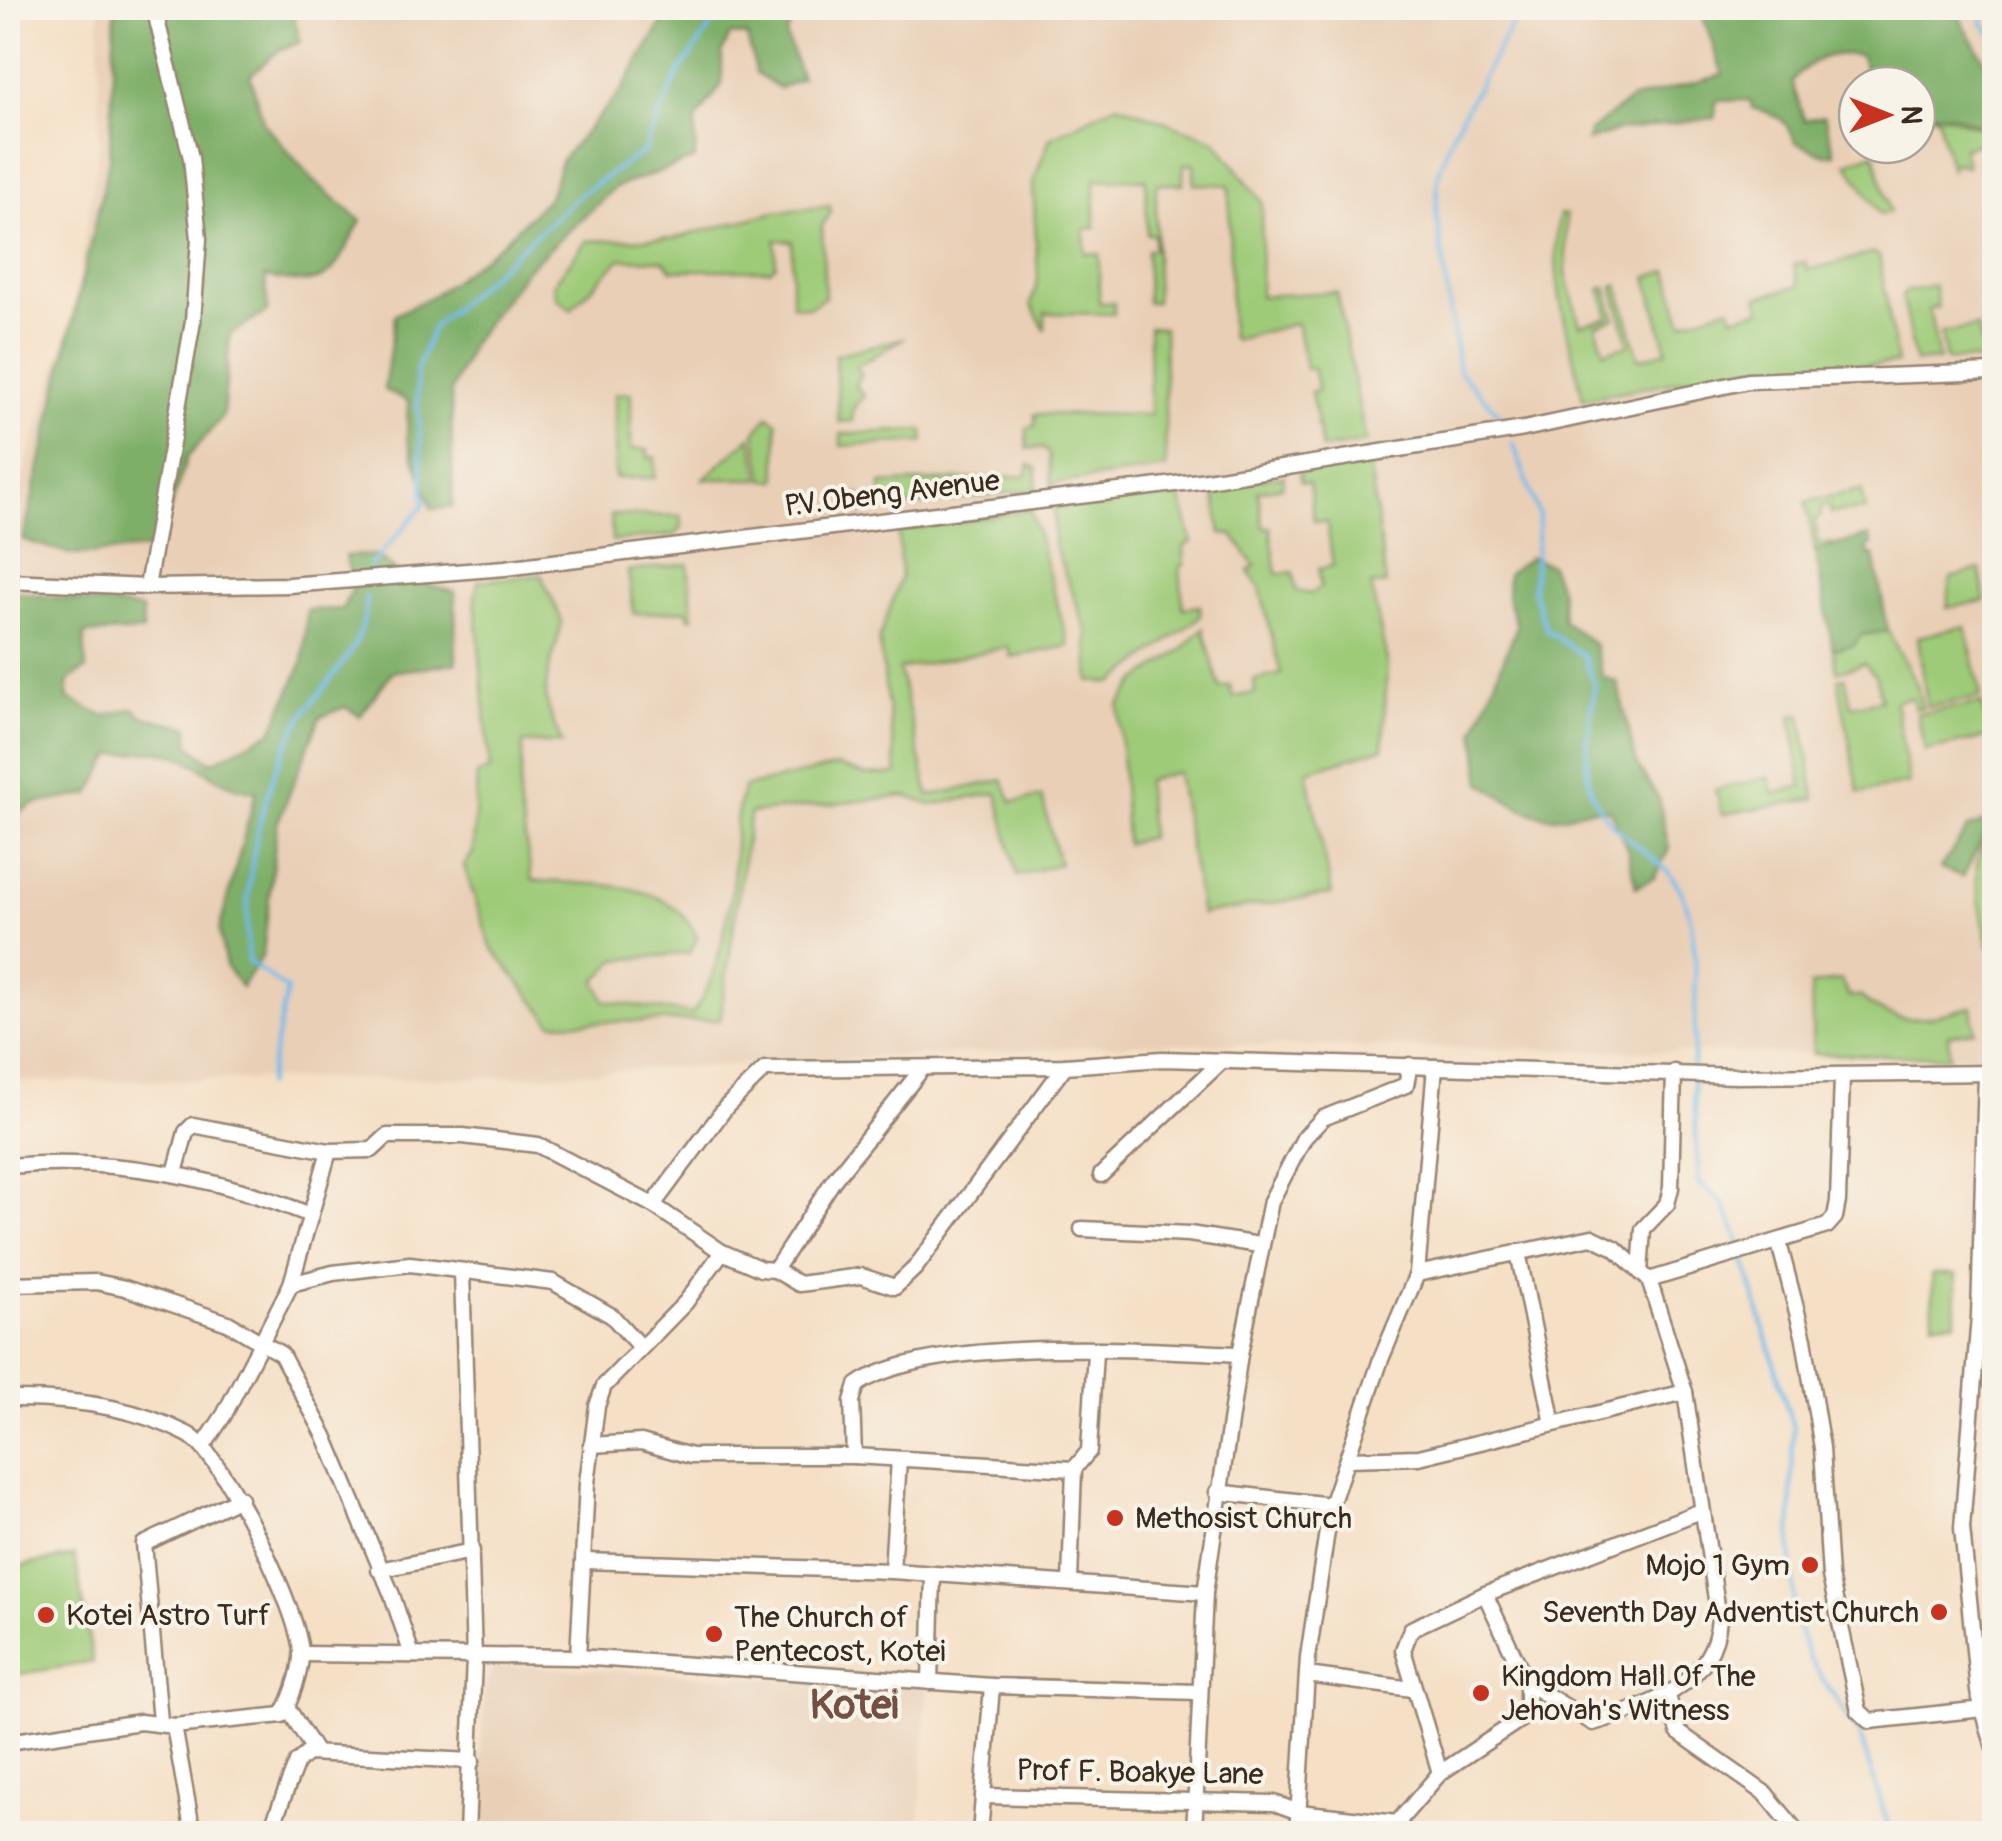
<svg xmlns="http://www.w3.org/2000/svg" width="2002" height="1841" viewBox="0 0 2002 1841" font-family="Pangolin,sans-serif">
	<rect width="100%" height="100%" fill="#f7f3e8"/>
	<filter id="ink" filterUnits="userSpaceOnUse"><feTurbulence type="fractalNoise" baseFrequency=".01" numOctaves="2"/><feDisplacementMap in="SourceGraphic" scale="20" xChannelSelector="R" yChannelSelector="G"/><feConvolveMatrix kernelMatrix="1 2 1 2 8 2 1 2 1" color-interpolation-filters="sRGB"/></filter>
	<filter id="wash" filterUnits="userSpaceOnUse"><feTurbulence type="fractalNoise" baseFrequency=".0048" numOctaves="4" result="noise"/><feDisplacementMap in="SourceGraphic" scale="40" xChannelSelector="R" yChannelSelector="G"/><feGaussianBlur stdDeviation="2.25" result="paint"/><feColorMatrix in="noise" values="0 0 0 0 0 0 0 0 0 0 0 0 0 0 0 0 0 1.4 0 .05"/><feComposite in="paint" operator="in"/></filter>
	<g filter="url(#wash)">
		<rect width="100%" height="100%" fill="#f5dfc5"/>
		<!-- built -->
		<g fill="#e9cfb6" fill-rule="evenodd">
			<path d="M99,8H1994V1057L1157,1043L476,1078L8,1081V526L72,316L99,145ZM1857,85H1917V145H1857Z"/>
			<polygon points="494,1665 927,1687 919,1833 474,1834 485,1687"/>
		</g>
		<!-- green -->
		<g fill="#9ecb78" stroke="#6c7a4b" stroke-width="2.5">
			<polygon points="1117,104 1215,140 1262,202 1260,296 1337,292 1366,442 1322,449 1311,392 1318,390 1313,368 1306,369 1297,323 1234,340 1231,336 1229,185 1194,184 1194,164 1184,164 1183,184 1156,184 1156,302 1147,302 1147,250 1154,249 1154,235 1147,234 1146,179 1095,180 1095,228 1084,229 1085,253 1099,254 1099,303 1114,303 1114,314 1045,313 1045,331 1031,304 1038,279 1033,183 1050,138"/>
			<polygon points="1931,111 1994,132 1982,135 1984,143 1963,148 1967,166 1954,163 1951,170 1937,115 1917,118 1917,112"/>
			<polygon points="1874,153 1890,212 1880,214 1847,163"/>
			<polygon points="830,206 831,212 822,226 825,297 809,307 792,305 792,241 775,240 776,265 770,270 672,270 663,260 620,259 571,309 556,296 554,283 586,241 676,238 775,212"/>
			<path d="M1560,214L1566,215V273L1580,325L1609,317L1601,289L1606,287L1615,319L1596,325L1604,352L1629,345L1613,286L1618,284L1639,359L1667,351L1647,277L1668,271L1682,322L1730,307L1733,317L1761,310L1758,297L1799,286L1794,265L1805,262L1808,270L1874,253L1879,256L1897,363L1809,369L1752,367L1583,399C1571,341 1546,273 1560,214Z"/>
			<polygon points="1934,286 1938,307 1929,309 1939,360 1915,362 1902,297 1905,292"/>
			<polygon points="1149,327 1164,328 1166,468 1051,484 1049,453 1043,448 1027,448 1027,428 1035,426 1035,414 1150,415"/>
			<polygon points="1977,327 1983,352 1994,350 1994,360 1946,360 1941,333"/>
			<polygon points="904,338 856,367 861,374 855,386 864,395 853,409 853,421 839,422 835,355"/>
			<polygon points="631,393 631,449 648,450 648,458 655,457 655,478 615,478 615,394"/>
			<polygon points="768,416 777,422 777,480 764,480 755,433"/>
			<polygon points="923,430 924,442 841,446 841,434"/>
			<polygon points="751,437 760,479 703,479"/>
			<polygon points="1369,462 1386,584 1371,585 1387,661 1383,748 1307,771 1332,894 1201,914 1177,772 1146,781 1150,837 1126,844 1119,706 1137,681 1183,649 1203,628 1220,688 1230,686 1233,697 1255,693 1254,680 1281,674 1260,588 1248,571 1255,566 1233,535 1221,534 1213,484 1284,476 1282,487 1258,491 1263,527 1270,527 1277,574 1293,572 1296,591 1311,594 1321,587 1319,569 1333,566 1327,522 1314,521 1309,483 1301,482 1299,473"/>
			<polygon points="1029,465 1036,468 1037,489 857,513 856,495 861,495 862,505 882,504 881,484 1026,476"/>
			<polygon points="1861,490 1865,510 1830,513 1830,505 1821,507 1821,516 1815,519 1818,543 1837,544 1815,551 1806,502"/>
			<polygon points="1179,491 1192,542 1184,547 1185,565 1180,567 1183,608 1200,606 1200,617 1113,683 1090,681 1087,631 1054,545 1054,507"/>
			<path d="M1031,510L1069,646L1011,657L1008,647L899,669L929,796L1003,780L1012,802L1042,797L1059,864L1017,876L997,793L931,805L906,796L750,813L720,1020L552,1023L491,947L464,866L473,853L477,775L490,769L475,599L478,581L541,575L562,621C550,680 533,682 562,743H523L519,801L532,880C587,887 673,875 697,938L690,953L616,960L596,981L605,1001L692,1014C718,980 728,921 733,880C736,848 733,817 744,787L838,766L865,775L897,774L879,639L901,576L898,531Z"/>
			<polygon points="611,515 681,516 682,527 675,535 612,541"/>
			<polygon points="688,564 693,617 689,617 687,610 634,614 628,571"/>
			<polygon points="1980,569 1985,601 1947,608 1951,578"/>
			<polygon points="1966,626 1981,697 1927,707 1918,637"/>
			<polygon points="1888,631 1917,685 1922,708 1915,709 1912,698 1895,701 1909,783 1859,793 1838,679 1845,678 1851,706 1881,700 1876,677 1864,663 1837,672 1833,649 1854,645 1862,635"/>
			<polygon points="1982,703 1988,737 1925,751 1917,714"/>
			<polygon points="1801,714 1815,799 1723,814 1715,790 1769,777 1773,794 1802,786 1791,716"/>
			<path d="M1994,827V945L1989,946C1981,905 1963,862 1994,827Z"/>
			<path d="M1841,980L1849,997L1860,996C1898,1031 1925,1017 1972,1007L1975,1031L1948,1035L1950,1057L1813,1054L1811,985Z"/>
			<polygon points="1932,1274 1956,1274 1956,1322 1933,1322"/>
			<polygon points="75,1556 93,1662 8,1676 8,1568"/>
		</g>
		<!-- forest -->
		<g fill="#7eaf68" stroke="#5c6c43" stroke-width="2.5">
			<path d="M115,8H292L300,42L278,51L250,75L263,122L313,180L361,221C329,277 334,289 265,277L268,311L230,334L223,416L187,458L157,548L74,555L23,540L110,156Z"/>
			<polygon points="671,8 797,8 786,36 802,78 780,88 756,73 747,36 730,35 722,53 722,84 696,120 695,159 616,187 527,269 472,343 451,391 453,507 432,509 407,438 408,401 384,390 395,315 434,295 501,244 549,197 562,159 621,91"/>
			<path d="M1700,8H1954L1991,71L1987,106L1994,109V130L1952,115L1917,112V85H1873L1860,55C1830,52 1811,57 1792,82L1804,120L1824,116L1835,154L1825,155L1795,142C1788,119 1774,113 1752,108L1750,100L1716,101L1715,118L1617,131L1587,141L1589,132L1630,100L1723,75Z"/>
			<polygon points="1869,536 1872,545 1867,547 1869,556 1874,555 1888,631 1862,635 1854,645 1833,649 1815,551"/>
			<path d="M376,555L408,580L455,592L456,663L392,672L360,716L345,707L320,717L277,824L263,955L241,987L226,967L219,931L256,791C220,791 197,756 161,752C145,750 127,754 112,755L90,794L33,804L17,814V865L8,918V591L142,609L143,631L84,634L86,669L69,680L67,698L103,716L133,708L144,717L189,727V745L212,762L272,731L303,662L307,610L342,609L354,586L345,556Z"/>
			<path d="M1531,557L1550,565L1561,592L1563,621L1594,644L1603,677L1617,682L1637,765L1659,799L1669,849L1654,878L1636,887L1628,851L1610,810C1579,806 1578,816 1555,817C1530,818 1501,796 1482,783L1475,731L1517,626L1507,596L1508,573Z"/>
			<polygon points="1987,821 1989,825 1963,877 1940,868 1968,828"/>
		</g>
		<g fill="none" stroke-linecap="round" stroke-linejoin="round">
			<!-- stream -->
			<g stroke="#71bbea" stroke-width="4">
				<polyline points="1979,8 1983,23 1994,37"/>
				<polyline points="1506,422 1459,371 1436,211 1438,176 1453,132 1521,8"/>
				<polyline points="1513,443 1539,516 1533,590 1546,630 1584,656 1595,686 1590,719"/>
				<polyline points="369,567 424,505 416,372 433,327 581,194 644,151 678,74 724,8"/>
				<path d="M1590,721C1582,778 1586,806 1633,843C1652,857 1670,869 1681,891C1702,931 1695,1021 1693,1067"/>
				<polyline points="1693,1079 1699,1183 1723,1204 1736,1232 1793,1428 1791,1543 1795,1619 1809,1658 1860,1736 1891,1834"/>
				<path d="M267,1085L287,990L248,961C243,882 258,792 299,722C325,679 368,650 366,596"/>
			</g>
		</g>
	</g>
	<g filter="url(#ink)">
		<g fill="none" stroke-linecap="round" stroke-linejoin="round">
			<!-- minor casing -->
			<g stroke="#988472" stroke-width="19">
				<g id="minor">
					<polyline points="8,581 147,587 289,585 505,568 1207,480 1524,429 1748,381 1994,372"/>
					<polyline points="147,587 193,321 199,239 191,158 154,8"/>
					<polyline points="1986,1074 1979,1316 1962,1528 1978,1691 1994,1748"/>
					<path d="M8,1166C112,1157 211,1175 308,1214"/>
					<polyline points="175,1173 186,1132 193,1125 329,1151 372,1150 387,1136 463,1136 538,1145 653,1205 722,1252 761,1269 775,1270 799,1284 861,1276 895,1287 915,1268 1065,1066"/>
					<polyline points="1101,1175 1222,1061"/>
					<polyline points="653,1205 726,1107 765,1069 1065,1066 1162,1059 1738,1076 1994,1073"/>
					<polyline points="1082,1229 1189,1234 1259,1245"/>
					<polyline points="1779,1243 1804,1339 1822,1448 1830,1576 1859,1711 1870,1721 1983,1709"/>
					<polyline points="1518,1252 1553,1424"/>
					<polyline points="775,1270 833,1181 922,1069"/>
					<polyline points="462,1272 474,1658 467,1834"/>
					<polyline points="1640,1272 1643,1229 1667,1204 1671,1188 1674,1072"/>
					<path d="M1417,1274L1592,1237L1615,1248L1649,1280L1685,1392L1719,1619C1714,1685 1649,1706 1593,1723L1527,1683"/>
					<polyline points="1649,1280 1827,1226 1835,1217 1838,1201 1842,1077"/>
					<polyline points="8,1284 96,1282 125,1288 228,1323 281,1354 325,1436 392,1595 412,1655"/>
					<polyline points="291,1284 333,1273 410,1264 553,1282 612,1316 641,1348"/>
					<path d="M8,1399C67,1398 133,1406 187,1434C223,1452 303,1617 301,1657C300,1674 291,1701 282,1715L174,1726L140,1722L8,1742"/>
					<polyline points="204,1445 224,1415 291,1284 329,1151"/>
					<polyline points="591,1445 641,1442 691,1456 854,1456 1074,1469"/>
					<path d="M854,1456L852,1401L857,1385C931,1335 1148,1350 1240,1354"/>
					<polyline points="1348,1459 1419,1457 1685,1392"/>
					<polyline points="1217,1492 1331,1505"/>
					<polyline points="585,1561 892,1571 1205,1593"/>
					<polyline points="379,1570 472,1551"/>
					<polyline points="892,1571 899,1459"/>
					<polyline points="1070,1582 1074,1469 1089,1451 1095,1352"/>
					<polyline points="1485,1594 1527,1683 1527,1715"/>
					<polyline points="301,1654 578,1657 992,1686 1198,1692"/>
					<polyline points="578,1657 587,1483 597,1406 604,1386 686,1302 722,1252"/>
					<polyline points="1307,1675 1412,1689"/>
					<polyline points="930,1682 933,1574"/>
					<polyline points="1668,1696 1678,1732 1766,1794 1799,1834"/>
					<polyline points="287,1707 316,1753"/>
					<polyline points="160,1721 144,1544 240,1498"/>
					<polyline points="174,1726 193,1834"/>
					<polyline points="1440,1773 1403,1650 1411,1629 1485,1594 1701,1511"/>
					<polyline points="983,1796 1274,1803 1299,1812 1397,1823 1409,1834"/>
					<polyline points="1397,1823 1440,1773 1527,1715 1564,1707"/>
					<polyline points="269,1834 297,1762 308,1753 472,1761"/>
					<polyline points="980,1834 992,1686"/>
					<polyline points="1194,1834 1205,1593 1240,1354 1271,1201 1304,1138 1323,1118 1406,1085 1410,1065"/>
					<polyline points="1297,1834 1308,1657 1331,1505 1381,1359 1417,1274 1435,1067"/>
				</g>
			</g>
			<!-- minor -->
			<use href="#minor" stroke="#fff" stroke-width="14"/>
		</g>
	</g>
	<!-- markers -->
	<g fill="#c8321e" stroke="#f7f3e8" stroke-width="4">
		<circle cx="1115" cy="1518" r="10"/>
		<circle cx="1810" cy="1565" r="10"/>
		<circle cx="1939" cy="1612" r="10"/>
		<circle cx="46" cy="1615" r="10"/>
		<circle cx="714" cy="1634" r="10"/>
		<circle cx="1481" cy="1693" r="10"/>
	</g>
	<g text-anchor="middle" stroke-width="8" stroke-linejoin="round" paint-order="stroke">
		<!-- street labels -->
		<g font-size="30" fill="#3b2a1e" stroke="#f7f3e8">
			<text transform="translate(892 493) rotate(-7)" y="10">P.V.Obeng Avenue</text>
			<text transform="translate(1140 1772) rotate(1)" y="10">Prof F. Boakye Lane</text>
		</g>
		<!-- poi labels -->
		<g font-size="30" fill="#3b2a1e" stroke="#f7f3e8" text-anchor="start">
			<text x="1135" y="1528">Methosist Church</text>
			<text x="1790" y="1575" text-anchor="end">Mojo 1 Gym</text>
			<text x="1919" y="1622" text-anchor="end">Seventh Day Adventist Church</text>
			<text x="66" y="1625">Kotei Astro Turf</text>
			<text x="734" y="1627">The Church of<tspan x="734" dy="34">Pentecost, Kotei</tspan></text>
			<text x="1501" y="1686">Kingdom Hall Of The<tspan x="1501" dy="34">Jehovah's Witness</tspan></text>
		</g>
		<!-- district labels -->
		<g font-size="40" font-weight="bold" fill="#744f42" stroke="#f7f3e8">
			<text x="854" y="1718">Kotei</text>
		</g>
	</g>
	<!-- margin -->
	<rect width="2002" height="1841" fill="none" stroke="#f7f3e8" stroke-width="40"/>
	<!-- north arrow -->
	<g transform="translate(1887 115) rotate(90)"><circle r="48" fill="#f7f3e8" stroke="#aca397" stroke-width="2.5"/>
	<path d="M0-8L18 38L0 25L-18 38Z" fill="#c8321e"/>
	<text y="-15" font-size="28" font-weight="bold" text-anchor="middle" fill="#3b2a1e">N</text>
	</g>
</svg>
